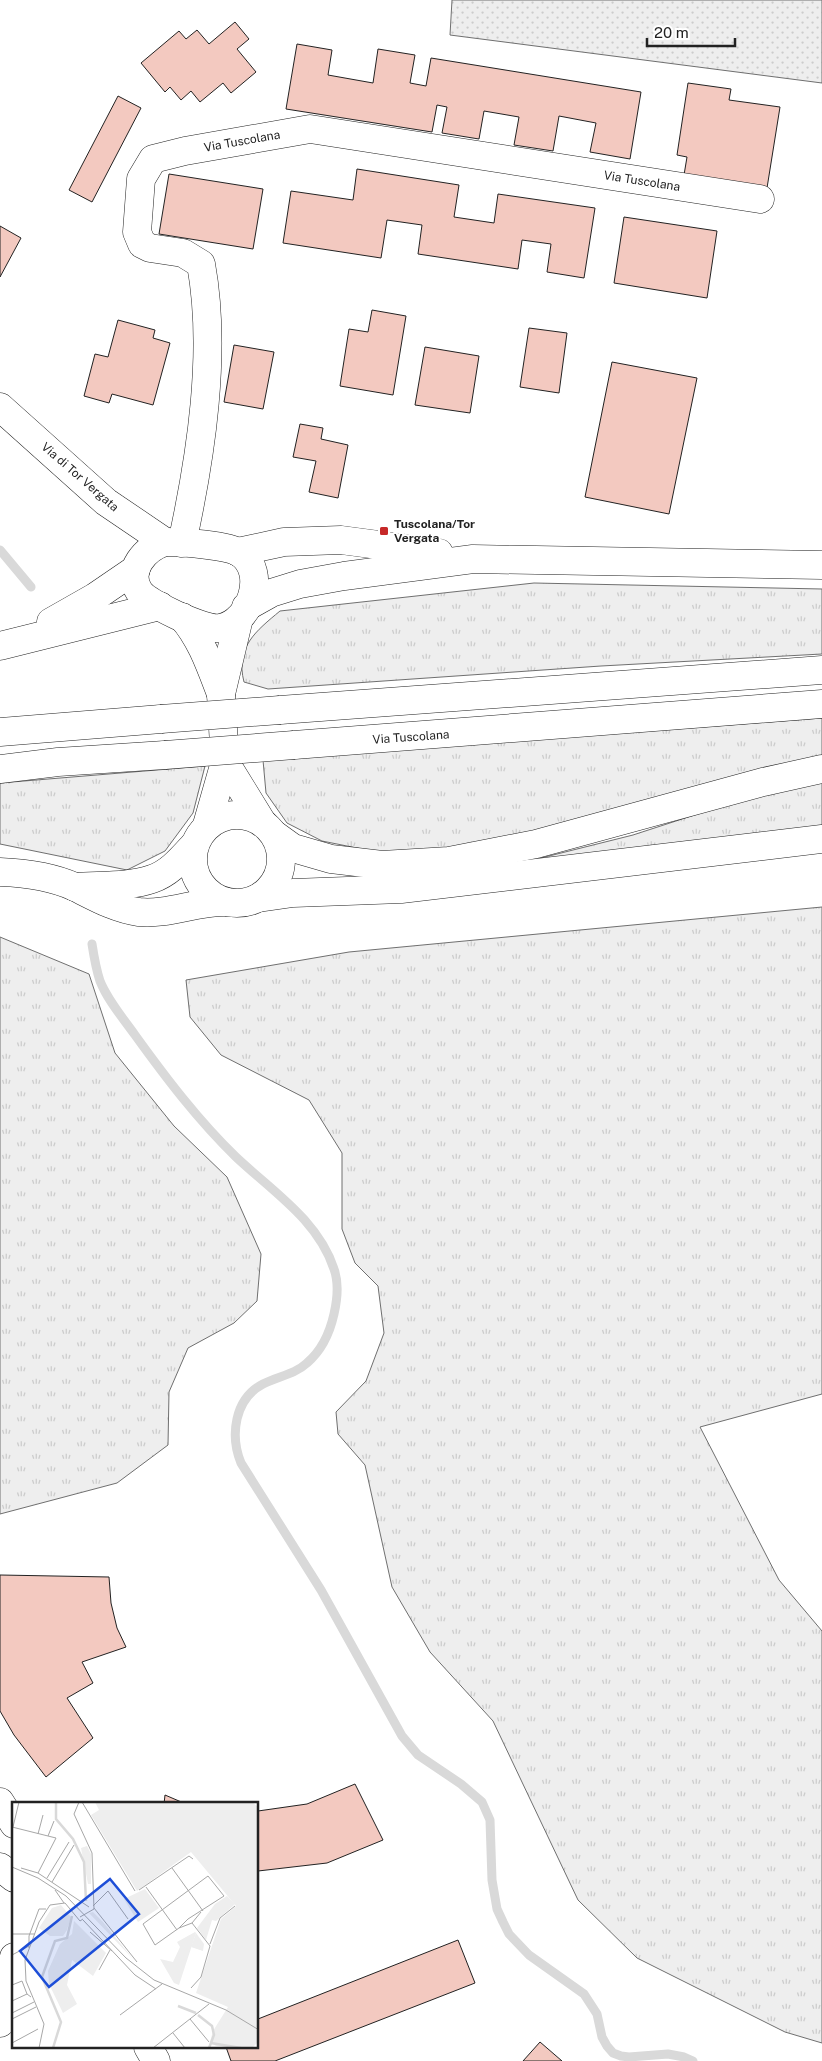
<svg xmlns="http://www.w3.org/2000/svg" width="822" height="2061" viewBox="0 0 822 2061" font-family="'Public Sans',sans-serif">
	<defs>
		<pattern id="grass-tufts" width="24" height="20" patternUnits="userSpaceOnUse" patternTransform="scale(1.25)"><rect width="24" height="20" fill="#eee"/><path d="M3 7l-1-3M5 7V3M7 7l1-3M15 17l-1-3M17 17v-4M19 17l1-3" fill="none" stroke="#ccc"/></pattern>
		<pattern id="park-dots" width="8" height="8" patternUnits="userSpaceOnUse" patternTransform="scale(1.25)"><rect width="8" height="8" fill="#eee"/><path d="M2 2h.1M6 6h.1" fill="none" stroke="#ccc" stroke-width="1.8" stroke-linecap="round"/></pattern>
	</defs>
	<rect width="100%" height="100%" fill="#fff"/>
	<!-- grass -->
	<g fill="url(#grass-tufts)" stroke="#6f6f6f">
		<path d="M534,583L822,589V654L601,666L268,689L244,682C235,647 256,631 280,611Z"/>
		<polygon points="822,718 822,762 510,843 392,855 322,841 287,823 266,793 263,760"/>
		<polygon points="205,766 193,813 165,851 127,870 0,844 0,783"/>
		<polygon points="822,781 822,828 533,860 633,835 765,792"/>
		<polygon points="822,907 822,1394 700,1427 779,1580 822,1631 822,2043 785,2032 637,1958 578,1900 493,1721 430,1652 392,1587 365,1465 338,1434 336,1412 366,1381 384,1333 378,1286 355,1263 342,1229 342,1153 309,1100 221,1055 190,1017 186,980 349,952"/>
		<polygon points="0,937 89,974 115,1053 174,1126 227,1177 261,1254 257,1301 234,1323 188,1348 169,1392 168,1445 117,1483 0,1514"/>
	</g>
	<!-- park -->
	<polygon fill="url(#park-dots)" stroke="#6f6f6f" points="452,0 822,0 822,83 450,35"/>
	<g fill="none" stroke-linecap="round" stroke-linejoin="round">
		<!-- stream -->
		<g stroke="#d9d9d9" stroke-width="9">
			<polyline points="0,550 31,587"/>
			<path d="M92,944C94,957 96,969 100,981C108,1001 123,1018 135,1035C166,1078 198,1120 236,1157C272,1191 318,1220 334,1269C339,1283 337,1301 334,1314C330,1332 321,1351 307,1363C294,1375 278,1376 263,1384C234,1399 230,1436 241,1463L321,1590L402,1736L418,1755L461,1784L482,1802L490,1820L492,1880L497,1909L503,1922L509,1934L529,1955L584,1994L597,2014L602,2037L607,2046L613,2053L621,2056L629,2057L668,2054L684,2057L693,2061"/>
		</g>
	</g>
	<!-- building -->
	<g fill="#f3c9c0" stroke="#222">
		<polygon points="235,22 249,39 237,49 256,72 231,93 223,83 200,102 191,91 181,100 170,87 165,92 141,63 179,31 186,39 197,30 209,44"/>
		<polygon points="297,44 332,50 328,75 373,83 378,49 415,55 410,83 426,86 431,58 641,92 630,159 590,152 596,123 559,116 553,151 514,145 519,117 484,111 479,139 442,133 447,107 437,105 432,132 286,109"/>
		<polygon points="688,83 731,89 729,100 780,107 767,188 684,175 687,157 677,155"/>
		<polygon points="118,96 141,108 92,202 69,190"/>
		<polygon points="357,169 459,185 454,217 494,223 498,194 595,208 584,278 547,272 551,244 522,240 518,269 418,254 422,225 387,220 381,258 283,243 291,191 353,200"/>
		<polygon points="169,174 263,189 253,249 159,234"/>
		<polygon points="624,217 717,231 707,298 614,283"/>
		<polygon points="0,226 21,238 0,277"/>
		<polygon points="372,310 406,316 393,395 340,386 349,329 368,332"/>
		<polygon points="118,320 155,330 153,338 170,343 153,405 112,394 109,403 84,396 95,354 108,357"/>
		<polygon points="529,328 567,333 559,393 520,387"/>
		<polygon points="234,345 274,352 263,409 224,402"/>
		<polygon points="425,347 479,356 470,413 415,405"/>
		<polygon points="612,362 697,378 669,514 585,497"/>
		<polygon points="300,424 323,428 321,439 348,445 338,498 309,492 316,461 293,457"/>
		<polygon points="0,1575 109,1577 111,1603 117,1628 126,1647 82,1662 93,1683 67,1698 93,1738 46,1777 14,1735 0,1711"/>
		<polygon points="355,1784 383,1840 327,1863 258,1871 258,1811 307,1804"/>
		<polygon points="165,1795 186,1804 164,1804"/>
		<polygon points="458,1940 475,1983 275,2061 231,2061 226,2047 258,2047 258,2019"/>
		<polygon points="540,2042 562,2061 523,2061"/>
	</g>
	<g fill="none" stroke-linecap="round" stroke-linejoin="round">
		<!-- minor casing -->
		<g stroke="#222" stroke-width="29">
			<g id="minor">
				<path d="M182,543C201,456 217,352 201,264L183,253L150,248L142,244L137,232L141,179L153,159L185,151L310,129L760,199"/>
				<polyline points="238,552 284,542 341,540 439,553"/>
				<polyline points="246,607 271,593 300,584 344,576 473,559 822,565"/>
				<polyline points="51,622 95,597 136,569"/>
				<polyline points="0,646 160,606"/>
				<polyline points="275,835 293,848 331,859 382,865 449,861 536,844 763,782 822,769"/>
				<polyline points="258,898 293,893 401,889 822,839"/>
				<polyline points="0,1867 14,1878"/>
				<polyline points="0,2023 14,1957"/>
			</g>
		</g>
		<!-- major casing -->
		<g stroke="#222" stroke-width="29">
			<g id="major">
				<polyline points="0,407 106,502 165,542"/>
				<path d="M165,542C181,542 228,545 240,553C268,572 251,623 220,628C206,631 147,604 139,591C125,570 146,548 165,542Z"/>
				<path d="M182,617C201,638 211,668 221,694"/>
				<polyline points="280,710 822,670"/>
				<polyline points="0,732 161,719"/>
				<polyline points="294,745 822,704"/>
				<polyline points="225,762 262,822"/>
				<polyline points="0,769 58,762 165,755"/>
				<circle cx="237" cy="859" r="44"/>
				<polyline points="207,825 225,762 221,694 239,618"/>
				<path d="M0,872C24,873 53,877 75,887C95,897 116,909 139,912C168,915 197,901 226,902"/>
				<path d="M75,887C100,885 129,887 152,879C170,873 182,858 194,845"/>
				<polyline points="0,1802 14,1824"/>
				<polyline points="148,2047 156,2061"/>
			</g>
		</g>
		<!-- minor -->
		<use href="#minor" stroke="#fff" stroke-width="28"/>
		<!-- major -->
		<use href="#major" stroke="#fff" stroke-width="28"/>
		<!-- major-bridge casing -->
		<g stroke="#222" stroke-width="29" stroke-linecap="butt">
			<g id="major-bridge">
				<polyline points="161,719 280,710"/>
				<polyline points="165,755 294,745"/>
			</g>
		</g>
		<!-- major-bridge -->
		<use href="#major-bridge" stroke="#fff" stroke-width="28"/>
	</g>
	<!-- markers -->
	<rect fill="#c62828" stroke="#fff" stroke-width="2" x="379" y="526" width="10" height="10" rx="2.5"/>
	<g text-anchor="middle" stroke-width="4" stroke-linejoin="round" paint-order="stroke">
		<!-- street labels -->
		<g font-size="12" fill="#222" stroke="#fff">
			<text transform="translate(242 141) rotate(-10)" y="4">Via Tuscolana</text>
			<text transform="translate(642 181) rotate(9)" y="4">Via Tuscolana</text>
			<text transform="translate(80 477) rotate(41)" y="4">Via di Tor Vergata</text>
			<text transform="translate(411 737) rotate(-4)" y="4">Via Tuscolana</text>
		</g>
		<!-- poi labels -->
		<g font-size="12" font-weight="bold" fill="#222" stroke="#fff" text-anchor="start">
			<text x="394" y="528">Tuscolana/Tor<tspan x="394" dy="14">Vergata</tspan></text>
		</g>
	</g>
	<!-- overview -->
	<g transform="translate(12 1802)">
		<rect width="246" height="246" fill="#fff"/>
		<path d="M83,0H240L246,5L247,239L240,246L204,244L198,240L201,229L216,205L184,191L209,117L224,104L179,50L125,89L79,13L87,8ZM49,103L59,115L55,128L51,134H38L27,126L40,106ZM81,110L91,120L121,157L77,111ZM62,119L94,151L81,174L60,158L55,183L65,202L51,211L37,182L36,169L48,142L60,132ZM183,130L184,131L167,183L162,181L148,157L161,160L168,145L165,140Z" fill="#eee"/>
		<path d="M75,44L79,52V82H76L69,46ZM133,87L147,106L126,120L112,97ZM215,94L223,102L204,119L200,118L194,138L185,126L203,102ZM184,131L192,142L191,149L179,145Z" fill="#eee"/>
		<path fill="none" stroke="#d9d9d9" stroke-width="2.5" d="M44,0V17L61,37L72,60L74,99M166,204L184,211M186,213L200,224L202,233L197,246M199,241L229,246M41,246L49,220L30,175L43,139L55,136L60,114"/>
		<path fill="none" stroke="#a7a7a7" stroke-width="1" d="M67,0L62,12L80,51L82,107L68,115M70,0L123,89M0,25L44,36L26,71L77,105M1,25L7,0M26,32L31,13M36,34L42,19M0,65L26,76L54,94L114,156L142,178L214,208L247,228M9,66L26,71M160,66L191,109M35,76L57,40M40,80L62,43M134,85L165,128M43,88L52,101M127,88L177,54L181,57M81,104L96,89L116,117M82,106L125,160M71,118L123,173L144,187M167,126L143,143L131,122L196,74L212,94L176,117L167,126L180,121L189,110M78,130L100,149M0,132H23M198,142L208,116L223,104M17,146V134L27,107H34M0,153L17,144M87,168L98,148M0,183L10,179L15,192M179,186L189,175L198,144L180,121M0,199L15,192L19,195M0,211L22,200M108,213L150,182M0,217L24,205M178,217L197,240M161,231L173,246M0,241L26,227M27,246L32,222L14,179L13,158L27,120L38,103L53,101L68,119L71,117M141,246L197,202"/>
		<path fill="#1d4ed8" fill-opacity="0.15" stroke="#1d4ed8" stroke-width="2.5" d="M98,77L127,112L37,185L8,149Z"/>
		<rect width="246" height="246" fill="none" stroke="#222" stroke-width="2.5"/>
	</g>
	<!-- scale -->
	<path d="M647 38v8h88v-8" fill="none" stroke="#222222" stroke-width="2.5"/>
	<text x="654" y="38" font-size="15" fill="#222222" stroke="#ffffff" stroke-width="4" paint-order="stroke">20 m</text>
</svg>
